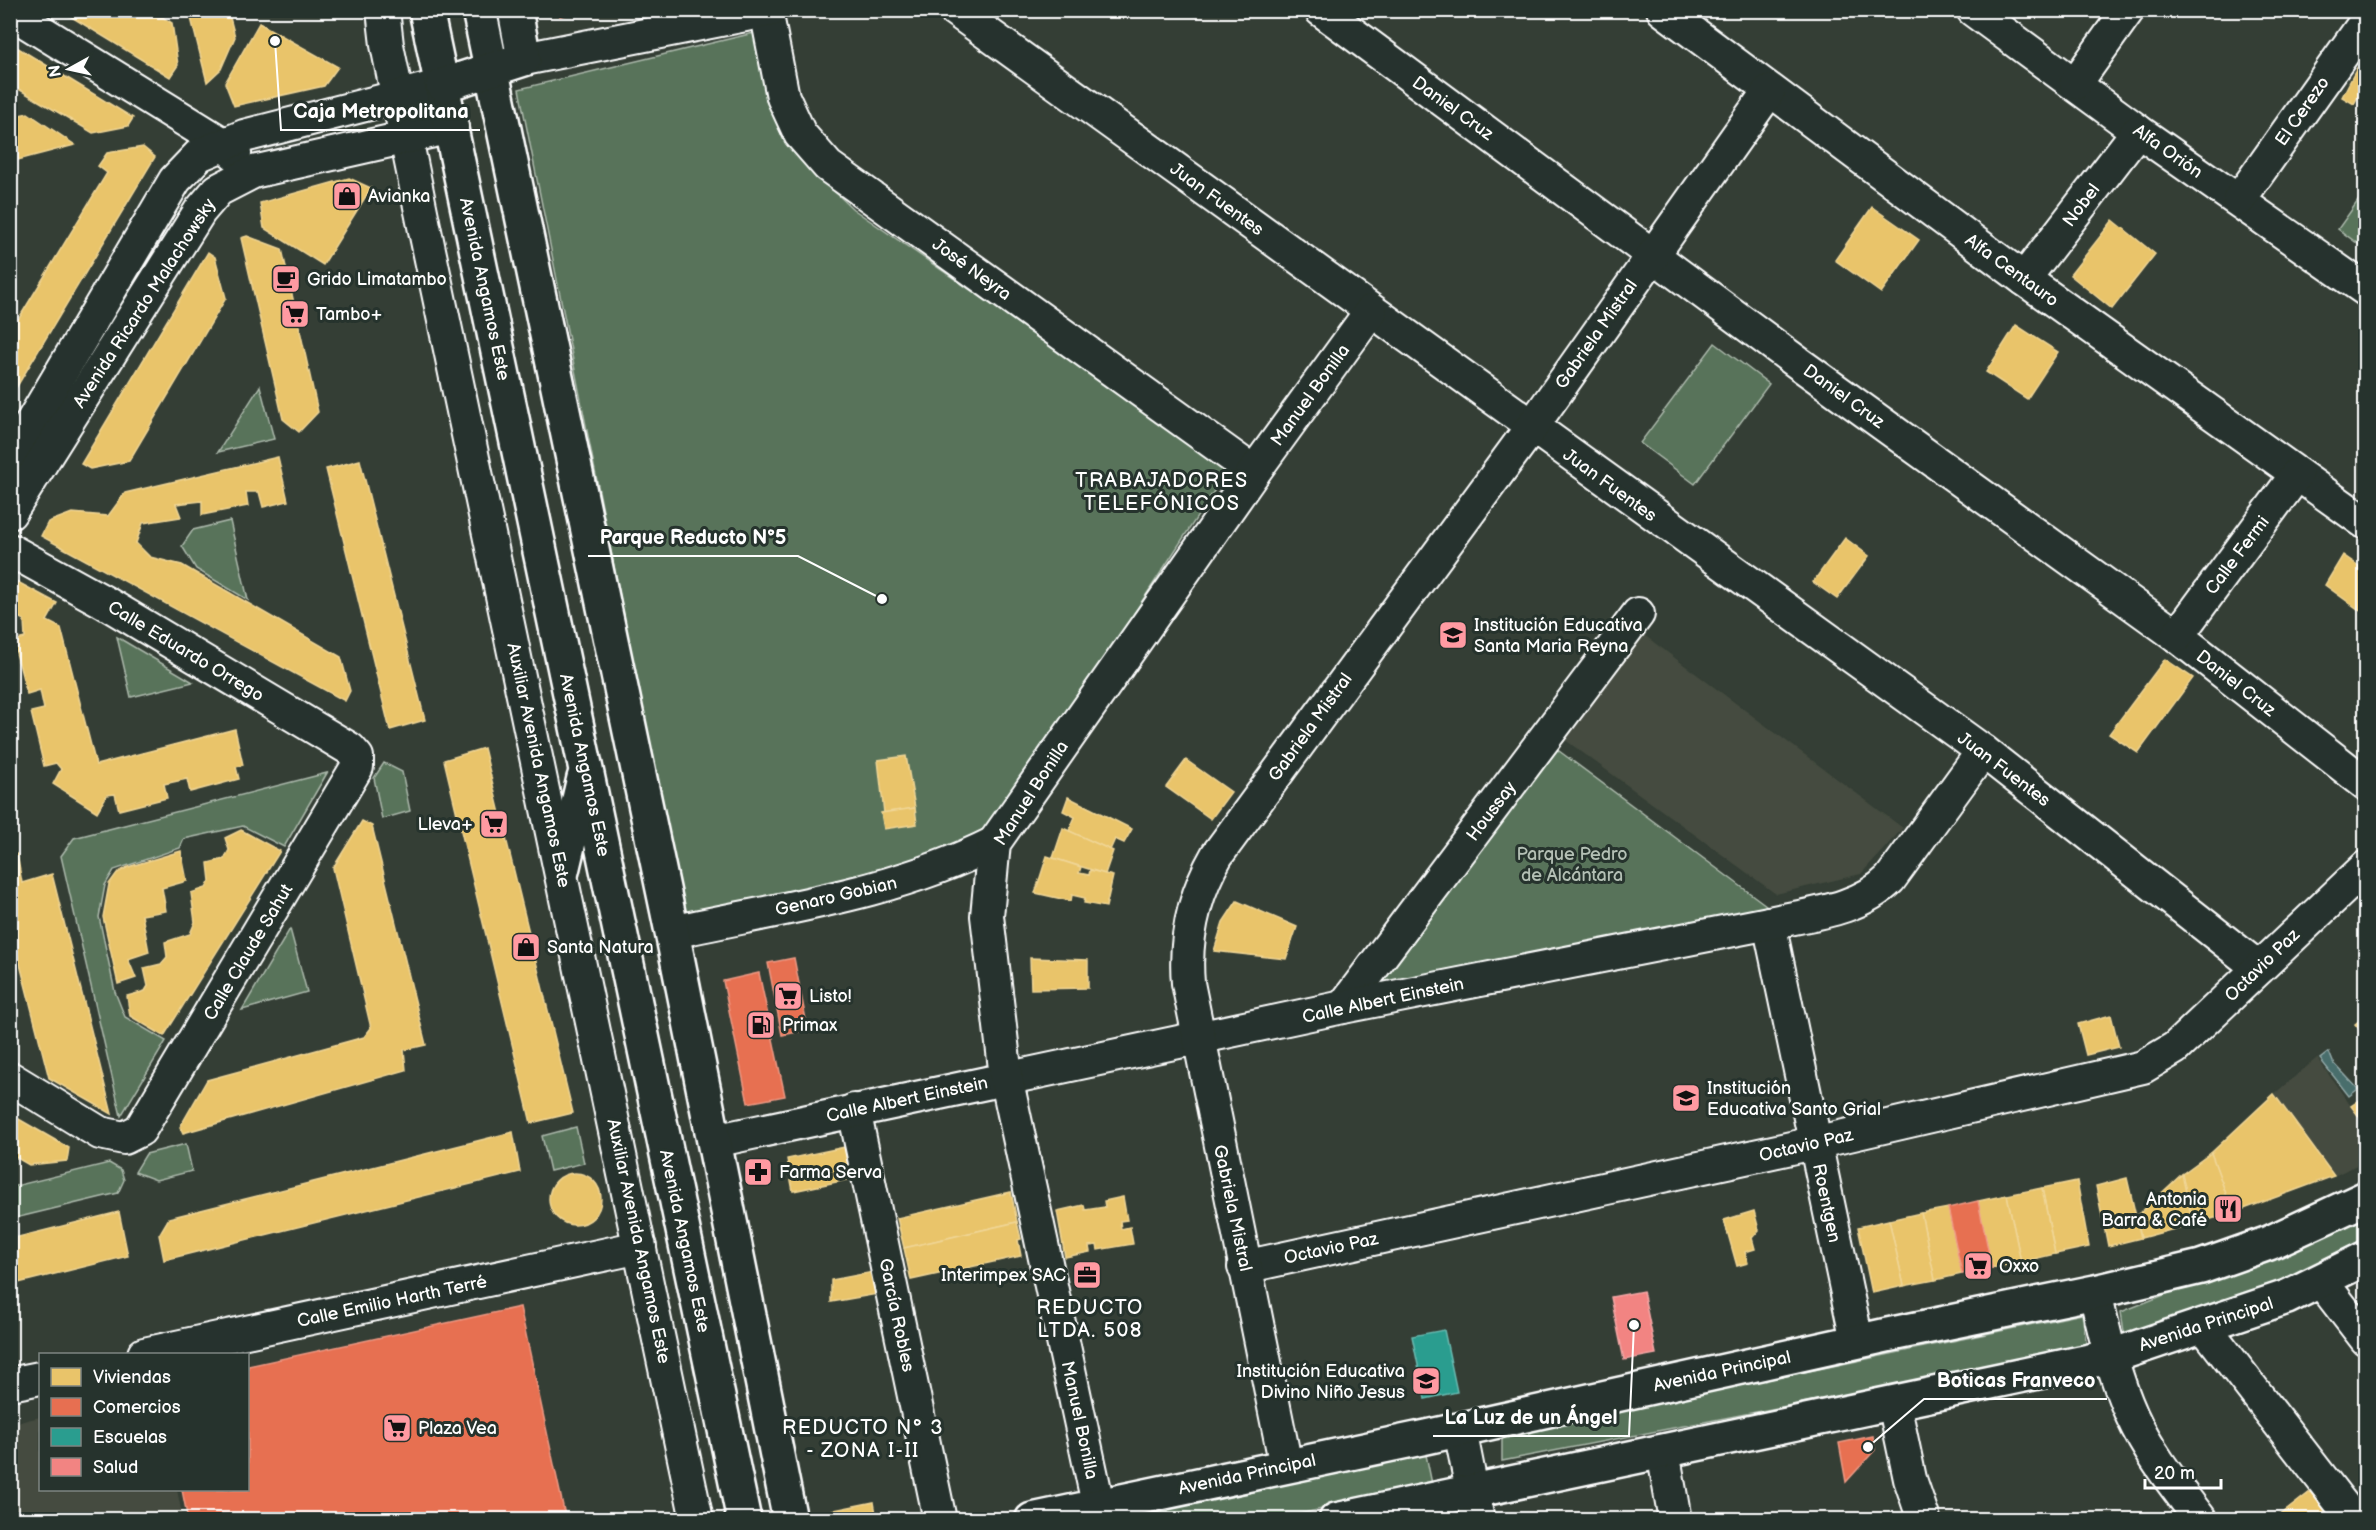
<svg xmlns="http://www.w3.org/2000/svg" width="2376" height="1530" viewBox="0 0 2376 1530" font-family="'Balsamiq Sans',sans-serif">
	<rect width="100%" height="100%" fill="#343e35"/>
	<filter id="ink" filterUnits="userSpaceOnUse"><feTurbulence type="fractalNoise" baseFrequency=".0167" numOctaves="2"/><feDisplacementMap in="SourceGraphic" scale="12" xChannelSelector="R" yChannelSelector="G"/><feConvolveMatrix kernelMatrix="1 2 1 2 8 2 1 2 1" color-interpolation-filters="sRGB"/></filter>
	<g filter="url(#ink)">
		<!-- built -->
		<g fill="#444b3f">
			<polygon points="1636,629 1903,828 1861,874 1776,894 1557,734"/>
			<polygon points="2317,1058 2365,1126 2365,1161 2334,1176 2274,1094"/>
			<polygon points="40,1417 40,1490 177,1490 183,1519 11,1519 11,1424"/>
		</g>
		<!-- green -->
		<g fill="#58735a" stroke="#acb9ac" stroke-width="1.5">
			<polygon points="754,33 773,108 801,160 853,209 1229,468 997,823 948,853 685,923 519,89"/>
			<polygon points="2365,191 2365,249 2338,229"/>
			<polygon points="1715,343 1769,384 1695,484 1640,443"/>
			<polygon points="260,386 274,439 218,452"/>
			<polygon points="230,521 248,600 196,569 182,546 193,530"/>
			<polygon points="117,637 193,682 131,697"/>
			<polygon points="1555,748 1770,908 1370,992"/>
			<polygon points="384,763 402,772 410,811 382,819 374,778"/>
			<polygon points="327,773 284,847 243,826 184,839 180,848 114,870 105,885 99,917 115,992 125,1017 166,1041 121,1116 61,856 74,838"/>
			<polygon points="290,929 307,992 242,1010"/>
			<polygon points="576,1127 584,1163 550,1171 542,1136"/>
			<polygon points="186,1144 192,1171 156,1180 135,1172 146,1154"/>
			<polygon points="109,1163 121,1170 124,1180 118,1193 11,1219 11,1187"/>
			<polygon points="2365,1213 2365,1243 2276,1290 2125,1338 2121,1312 2308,1238"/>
			<polygon points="2082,1314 2087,1348 1502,1461 1502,1435"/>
			<polygon points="1425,1450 1432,1484 1278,1519 1096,1520"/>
		</g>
		<!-- water -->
		<polygon fill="#496e6c" stroke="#92a8a7" stroke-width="1.5" points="2329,1052 2333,1062 2358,1089 2349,1096 2320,1059"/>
		<!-- homes -->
		<g fill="#e9c46a" stroke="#f0d697" stroke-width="1.5">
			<polygon points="60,10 151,10 172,23 178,65 170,77"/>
			<polygon points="189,10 228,10 235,37 221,69 207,82"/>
			<polygon points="259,23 338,67 324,86 234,106 225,83"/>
			<polygon points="10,43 133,118 128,126 93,133 10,84"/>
			<polygon points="2357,68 2366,73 2366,82 2354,104 2342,97"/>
			<polygon points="28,113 75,145 10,162 10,117"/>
			<polygon points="143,147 155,157 10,398 10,333 107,173 98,166 107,153"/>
			<polygon points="349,178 371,188 323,265 264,228 260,203"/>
			<polygon points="1872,207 1919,240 1881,293 1835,260"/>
			<polygon points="2113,220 2155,254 2112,309 2070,275"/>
			<polygon points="247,236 282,249 318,412 299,432 283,419 241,238"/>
			<polygon points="208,252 215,257 226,298 129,461 90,469 81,464"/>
			<polygon points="2016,325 2058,352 2027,399 1986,372"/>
			<polygon points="278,457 288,501 263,507 259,492 246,492 248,506 202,515 202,501 176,504 181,517 143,523 136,543 150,557 182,565 341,657 350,691 345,701 41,536 48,522 72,513 108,516 125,493"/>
			<polygon points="360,460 425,720 390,730 326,469"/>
			<polygon points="1845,538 1869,556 1837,599 1813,582"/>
			<polygon points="2343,555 2366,571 2366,608 2362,612 2325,585"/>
			<polygon points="12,579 57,603 47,621 61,628 96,765 235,729 243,765 236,767 239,779 190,792 187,779 164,784 167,798 119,810 115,794 107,795 97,812 53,784 61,769 56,763 44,766 31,712 44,709 40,690 27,694 13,641 25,638 24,620 10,613"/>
			<polygon points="2165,659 2193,678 2138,753 2109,734"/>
			<polygon points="484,748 573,1113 531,1123 444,760"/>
			<polygon points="906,756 915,808 884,813 878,760"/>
			<polygon points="1186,760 1231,792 1211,819 1166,787"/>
			<polygon points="1068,797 1132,829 1124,843 1115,839 1110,850 1069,831 1075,817 1063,811"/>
			<polygon points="915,808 917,824 884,829 881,813"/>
			<polygon points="362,821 372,826 426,1045 404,1050 406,1070 183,1133 180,1127 207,1080 364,1037 371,1028 333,868"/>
			<polygon points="1063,828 1113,851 1105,874 1053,858"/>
			<polygon points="241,830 280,851 164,1036 130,1016 127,996 145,991 148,986 144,968 161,964 167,957 165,942 190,934 195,922 191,893 206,888 210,881 208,863 224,859 229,850 225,838"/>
			<polygon points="181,851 187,881 162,888 166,911 142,915 149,952 128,959 136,978 118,984 103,917 109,884 117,873 128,867"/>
			<polygon points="17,854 22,883 52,874 112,1114 49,1078 10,925 10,855"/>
			<polygon points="1047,856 1081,867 1079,873 1089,875 1090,870 1113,876 1106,907 1084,903 1085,898 1072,895 1071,901 1035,893"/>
			<polygon points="1237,901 1297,927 1286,959 1214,951 1223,922"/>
			<polygon points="1030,958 1088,960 1088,988 1031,989"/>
			<polygon points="2111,1015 2119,1047 2086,1055 2078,1024"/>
			<polygon points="2366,1015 2366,1037 2355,1024"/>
			<polygon points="2274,1094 2334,1176 2233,1213 2211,1153"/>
			<polygon points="2366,1096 2366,1126 2351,1106"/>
			<polygon points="10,1114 69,1148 67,1161 29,1165 10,1154"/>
			<polygon points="513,1132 520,1172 164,1260 159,1235 169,1218"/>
			<polygon points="850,1146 856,1178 793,1191 787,1159"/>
			<polygon points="2211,1153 2233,1213 2193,1224 2182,1174"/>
			<circle cx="575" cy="1199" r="26"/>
			<polygon points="2182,1174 2193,1224 2141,1238 2137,1216"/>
			<polygon points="2127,1178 2141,1238 2108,1246 2096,1186"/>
			<polygon points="2077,1181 2089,1247 2055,1254 2042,1188"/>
			<polygon points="2042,1188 2055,1254 2021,1262 2007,1195"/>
			<polygon points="1011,1192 1017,1222 904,1248 897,1218"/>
			<polygon points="2007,1195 2021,1262 1992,1268 1978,1201"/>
			<polygon points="1123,1197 1127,1220 1120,1221 1121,1229 1130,1227 1133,1244 1098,1250 1097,1245 1089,1246 1090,1252 1065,1257 1057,1211 1084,1205 1085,1210 1105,1207 1104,1201"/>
			<polygon points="1948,1208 1962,1274 1935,1280 1921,1213"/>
			<polygon points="1754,1211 1759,1230 1752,1238 1755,1249 1745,1252 1748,1263 1737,1266 1724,1220"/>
			<polygon points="119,1212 128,1256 10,1285 10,1239"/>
			<polygon points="1921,1213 1935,1280 1904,1286 1889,1220"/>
			<polygon points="1889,1220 1904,1286 1872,1293 1858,1227"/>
			<polygon points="1017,1222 1021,1239 1018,1240 1021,1256 911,1280 904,1248"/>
			<polygon points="873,1272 878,1294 831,1302 831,1280"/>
			<polygon points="2319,1485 2345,1520 2274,1520"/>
			<polygon points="874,1502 877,1520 831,1520 829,1511"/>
		</g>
		<!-- shops -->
		<g fill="#e76f51" stroke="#ee9a85" stroke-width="1.5">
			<polygon points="559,10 583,10 560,16"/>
			<polygon points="794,958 808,1030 782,1035 768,963"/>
			<polygon points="759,973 785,1096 748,1103 723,981"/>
			<polygon points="1978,1201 1992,1268 1962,1274 1948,1208"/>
			<polygon points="520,1307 566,1520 188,1520 182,1490 248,1490 248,1366"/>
			<polygon points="1873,1436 1875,1450 1846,1482 1839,1443"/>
		</g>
		<!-- schools -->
		<polygon fill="#2a9d8f" stroke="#6abab1" stroke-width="1.5" points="1444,1330 1457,1392 1425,1399 1412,1336"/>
		<!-- health -->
		<polygon fill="#f28482" stroke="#f6a9a8" stroke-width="1.5" points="1643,1291 1656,1354 1624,1360 1611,1297"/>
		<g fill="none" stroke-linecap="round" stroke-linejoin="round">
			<!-- minor casing -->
			<g stroke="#fff" stroke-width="36">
				<g id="minor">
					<polyline points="383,10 387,45 424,226 697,1520"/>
					<polyline points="766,10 783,97 800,134 828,166 1254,472"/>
					<polyline points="955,10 1983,751 2259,968"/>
					<polyline points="1321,10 1801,365 2177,636 2366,784"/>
					<polyline points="1663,10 2024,279 2366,523"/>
					<polyline points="1973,10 2138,131 2366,290"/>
					<polyline points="10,12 225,145 235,154"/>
					<polyline points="524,59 771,10"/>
					<polyline points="2076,83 2128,10"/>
					<polyline points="2239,200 2366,21"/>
					<polyline points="2024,279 2138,131"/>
					<polyline points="10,459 175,180 199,155 244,136 443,85"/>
					<polyline points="10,513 200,211 218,190 253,172 452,127"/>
					<polyline points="10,550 106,603 350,749 357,757 357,767 140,1130 124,1138 100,1133 10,1078"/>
					<polyline points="2177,636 2297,474"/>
					<polyline points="1769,923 1857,1341"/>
					<path d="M672,932C782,908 893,894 994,843"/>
					<polyline points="1343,1007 1638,614"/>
					<polyline points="854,1110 940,1520"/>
					<path d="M714,1141L1343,1007L1769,923C1810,914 1859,910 1890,879L1983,751"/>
					<polyline points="1244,1267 1814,1143 2143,1067 2175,1048 2366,867"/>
					<polyline points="2321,1281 2366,1339"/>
					<path d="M2095,1292C2105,1335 2114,1376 2132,1416C2149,1454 2176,1487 2201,1520"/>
					<polyline points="2203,1325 2354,1520"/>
					<polyline points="144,1354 640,1247"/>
					<polyline points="10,1384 40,1378"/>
					<polyline points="1894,1403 1910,1479 1924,1520"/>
					<polyline points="1460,1430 1478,1520"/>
					<polyline points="1663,1451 1675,1520"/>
					<path d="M1286,1466L1188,983C1184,937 1194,895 1217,855L1531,428L1769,91"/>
					<polyline points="1098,1504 1006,1077 987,916 994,843 1254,472 1371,311"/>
				</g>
			</g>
			<!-- major casing -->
			<g stroke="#fff" stroke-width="38">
				<g id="major">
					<polyline points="426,10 744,1520"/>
					<polyline points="479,10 672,932 790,1520"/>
					<polyline points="443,85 524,59 515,10"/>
					<polyline points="562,871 584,778"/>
					<polyline points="1032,1520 1426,1437 1887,1335 2095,1292 2201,1267 2269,1243 2366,1198"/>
					<polyline points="1336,1520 2109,1357 2287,1297 2366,1258"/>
				</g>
			</g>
			<!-- minor -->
			<use href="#minor" stroke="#26332d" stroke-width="32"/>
			<!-- major -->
			<use href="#major" stroke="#26332d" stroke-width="33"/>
		</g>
	</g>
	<!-- icons -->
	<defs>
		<g id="shop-square" transform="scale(1.5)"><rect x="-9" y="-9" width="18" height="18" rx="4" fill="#ff9aa2" stroke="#26332d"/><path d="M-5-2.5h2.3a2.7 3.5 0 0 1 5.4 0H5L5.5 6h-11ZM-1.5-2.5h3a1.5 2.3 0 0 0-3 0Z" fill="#111"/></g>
		<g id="cafe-square" transform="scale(1.5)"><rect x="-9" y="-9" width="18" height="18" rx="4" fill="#ff9aa2" stroke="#26332d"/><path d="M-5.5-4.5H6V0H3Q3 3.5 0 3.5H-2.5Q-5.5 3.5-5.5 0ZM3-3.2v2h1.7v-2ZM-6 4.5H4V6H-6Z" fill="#111"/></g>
		<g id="supermarket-square" transform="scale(1.5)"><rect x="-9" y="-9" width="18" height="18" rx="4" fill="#ff9aa2" stroke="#26332d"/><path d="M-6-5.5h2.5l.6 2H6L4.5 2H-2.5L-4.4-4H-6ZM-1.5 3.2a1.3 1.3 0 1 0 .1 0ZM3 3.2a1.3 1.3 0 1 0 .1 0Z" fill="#111"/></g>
		<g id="school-square" transform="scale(1.5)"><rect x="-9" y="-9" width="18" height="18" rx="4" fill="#ff9aa2" stroke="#26332d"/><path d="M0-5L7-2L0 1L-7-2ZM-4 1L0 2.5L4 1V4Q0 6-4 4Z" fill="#111"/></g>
		<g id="fuel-square" transform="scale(1.5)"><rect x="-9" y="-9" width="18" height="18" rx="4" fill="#ff9aa2" stroke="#26332d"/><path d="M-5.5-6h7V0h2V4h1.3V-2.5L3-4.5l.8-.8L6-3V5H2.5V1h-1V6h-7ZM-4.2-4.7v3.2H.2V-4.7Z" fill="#111"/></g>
		<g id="pharmacy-square" transform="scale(1.5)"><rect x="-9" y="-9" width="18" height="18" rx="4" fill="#ff9aa2" stroke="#26332d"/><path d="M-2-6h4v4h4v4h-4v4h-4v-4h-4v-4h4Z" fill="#111"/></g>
		<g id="restaurant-square" transform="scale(1.5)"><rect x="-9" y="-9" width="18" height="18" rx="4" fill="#ff9aa2" stroke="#26332d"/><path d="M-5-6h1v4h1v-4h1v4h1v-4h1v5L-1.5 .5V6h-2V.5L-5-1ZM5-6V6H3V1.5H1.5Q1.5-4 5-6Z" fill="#111"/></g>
		<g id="office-square" transform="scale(1.5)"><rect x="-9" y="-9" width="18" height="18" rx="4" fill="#ff9aa2" stroke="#26332d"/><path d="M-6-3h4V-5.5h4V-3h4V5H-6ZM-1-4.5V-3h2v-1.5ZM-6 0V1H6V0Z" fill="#111"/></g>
	</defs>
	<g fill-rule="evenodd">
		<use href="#shop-square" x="347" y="196"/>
		<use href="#cafe-square" x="286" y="279"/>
		<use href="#supermarket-square" x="295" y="314"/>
		<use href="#school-square" x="1453" y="635"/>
		<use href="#supermarket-square" x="494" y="824"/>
		<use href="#shop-square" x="526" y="947"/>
		<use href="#supermarket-square" x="788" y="996"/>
		<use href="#fuel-square" x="761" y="1025"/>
		<use href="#school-square" x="1686" y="1098"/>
		<use href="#pharmacy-square" x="758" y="1172"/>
		<use href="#restaurant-square" x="2228" y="1209"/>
		<use href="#supermarket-square" x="1978" y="1266"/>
		<use href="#office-square" x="1087" y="1275"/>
		<use href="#school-square" x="1426" y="1381"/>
		<use href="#supermarket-square" x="397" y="1428"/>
	</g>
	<g text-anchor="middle" stroke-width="6" stroke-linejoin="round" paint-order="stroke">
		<!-- street labels -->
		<g font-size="18" fill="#fff" stroke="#26332d">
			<text transform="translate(1453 108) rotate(36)" y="6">Daniel Cruz</text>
			<text transform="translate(2302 111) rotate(-55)" y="6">El Cerezo</text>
			<text transform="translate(2168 151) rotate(35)" y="6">Alfa Orión</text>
			<text transform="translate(1217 199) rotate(36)" y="6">Juan Fuentes</text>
			<text transform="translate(2081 205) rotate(-53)" y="6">Nobel</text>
			<text transform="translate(972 269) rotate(36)" y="6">José Neyra</text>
			<text transform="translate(2012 270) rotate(36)" y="6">Alfa Centauro</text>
			<text transform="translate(485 289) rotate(78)" y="6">Avenida Angamos Este</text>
			<text transform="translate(144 303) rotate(-57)" y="6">Avenida Ricardo Malachowsky</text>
			<text transform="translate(1596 334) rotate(-55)" y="6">Gabriela Mistral</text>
			<text transform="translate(1310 395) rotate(-54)" y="6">Manuel Bonilla</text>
			<text transform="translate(1844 396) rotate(36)" y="6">Daniel Cruz</text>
			<text transform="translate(1610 485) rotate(36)" y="6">Juan Fuentes</text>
			<text transform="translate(2237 555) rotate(-53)" y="6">Calle Fermi</text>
			<text transform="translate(186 651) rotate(31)" y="6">Calle Eduardo Orrego</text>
			<text transform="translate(2236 683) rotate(38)" y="6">Daniel Cruz</text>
			<text transform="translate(1310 727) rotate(-54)" y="6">Gabriela Mistral</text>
			<text transform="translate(539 765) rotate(78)" y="6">Auxiliar Avenida Angamos Este</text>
			<text transform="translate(585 765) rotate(78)" y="6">Avenida Angamos Este</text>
			<text transform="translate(2004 769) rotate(37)" y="6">Juan Fuentes</text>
			<text transform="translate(1031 793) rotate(-57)" y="6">Manuel Bonilla</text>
			<text transform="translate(1491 811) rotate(-53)" y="6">Houssay</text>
			<text transform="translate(836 896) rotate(-13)" y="6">Genaro Gobian</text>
			<text transform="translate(248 952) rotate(-59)" y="6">Calle Claude Sahut</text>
			<text transform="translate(2262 965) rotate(-44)" y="6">Octavio Paz</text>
			<text transform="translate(1383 1000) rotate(-12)" y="6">Calle Albert Einstein</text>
			<text transform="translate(907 1099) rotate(-12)" y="6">Calle Albert Einstein</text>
			<text transform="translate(1806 1145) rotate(-13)" y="6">Octavio Paz</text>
			<text transform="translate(1827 1203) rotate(78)" y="6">Roentgen</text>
			<text transform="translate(1233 1208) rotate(78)" y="6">Gabriela Mistral</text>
			<text transform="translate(639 1241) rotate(78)" y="6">Auxiliar Avenida Angamos Este</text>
			<text transform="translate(685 1241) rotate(78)" y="6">Avenida Angamos Este</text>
			<text transform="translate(1331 1248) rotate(-12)" y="6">Octavio Paz</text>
			<text transform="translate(392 1301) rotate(-12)" y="6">Calle Emilio Harth Terré</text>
			<text transform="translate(897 1315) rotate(78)" y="6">García Robles</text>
			<text transform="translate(2206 1324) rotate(-18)" y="6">Avenida Principal</text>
			<text transform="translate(1722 1371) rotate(-12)" y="6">Avenida Principal</text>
			<text transform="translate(1080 1420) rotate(78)" y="6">Manuel Bonilla</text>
			<text transform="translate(1247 1474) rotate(-12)" y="6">Avenida Principal</text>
		</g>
		<!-- poi labels -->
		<g font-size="18" fill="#fff" stroke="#26332d" text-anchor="start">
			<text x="368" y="202">Avianka</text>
			<text x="307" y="285">Grido Limatambo</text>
			<text x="316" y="320">Tambo+</text>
			<text x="1474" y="631">Institución Educativa<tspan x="1474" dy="21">Santa Maria Reyna</tspan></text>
			<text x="473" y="830" text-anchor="end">Lleva+</text>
			<text x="547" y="953">Santa Natura</text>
			<text x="809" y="1002">Listo!</text>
			<text x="782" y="1031">Primax</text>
			<text x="1707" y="1094">Institución<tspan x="1707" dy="21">Educativa Santo Grial</tspan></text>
			<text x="779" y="1178">Farma Serva</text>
			<text x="2207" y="1205" text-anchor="end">Antonia<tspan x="2207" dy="21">Barra &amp; Café</tspan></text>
			<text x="1999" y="1272">Oxxo</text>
			<text x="1066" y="1281" text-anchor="end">Interimpex SAC</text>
			<text x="1405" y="1377" text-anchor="end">Institución Educativa<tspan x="1405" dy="21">Divino Niño Jesus</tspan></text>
			<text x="418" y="1434">Plaza Vea</text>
		</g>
		<!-- park labels -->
		<g font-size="18" fill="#b4c0b5" stroke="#26332d">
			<text x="1572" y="860">Parque Pedro<tspan x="1572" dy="21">de Alcántara</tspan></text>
		</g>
		<!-- neighbourhood labels -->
		<g font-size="20" letter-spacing="1.5" fill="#fff" stroke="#26332d">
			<text x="1162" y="487">TRABAJADORES<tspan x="1162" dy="23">TELEFÓNICOS</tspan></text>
			<text x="1090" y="1314">REDUCTO<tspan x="1090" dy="23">LTDA. 508</tspan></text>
			<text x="863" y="1434">REDUCTO N° 3<tspan x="863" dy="23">- ZONA I-II</tspan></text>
		</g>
	</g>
	<!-- callouts -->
	<path fill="none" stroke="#fff" stroke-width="2" d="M275 41L281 130H480M882 599L798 556H588M1868 1447L1924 1399H2107M1634 1325L1629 1436H1433"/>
	<g fill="#fff" stroke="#26332d" stroke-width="2">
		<circle cx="275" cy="41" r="6"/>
		<circle cx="882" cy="599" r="6"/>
		<circle cx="1868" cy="1447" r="6"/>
		<circle cx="1634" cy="1325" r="6"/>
	</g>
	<g font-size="20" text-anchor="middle" font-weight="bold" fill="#fff" stroke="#26332d" stroke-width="6" stroke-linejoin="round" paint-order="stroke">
		<text x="381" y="118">Caja Metropolitana</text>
		<text x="693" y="544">Parque Reducto N°5</text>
		<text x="2016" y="1387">Boticas Franveco</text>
		<text x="1531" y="1424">La Luz de un Ángel</text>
	</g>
	<!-- margin -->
	<rect width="2376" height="1530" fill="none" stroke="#26332d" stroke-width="36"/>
	<rect x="18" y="18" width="2340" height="1494" fill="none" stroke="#fff" stroke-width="2" filter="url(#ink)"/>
	<!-- legend -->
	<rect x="39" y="1353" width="210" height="138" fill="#26332d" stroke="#7d8581" stroke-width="1.5"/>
	<rect x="51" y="1368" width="30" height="18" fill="#e9c46a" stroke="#7d8581" stroke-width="1.5"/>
	<text x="93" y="1383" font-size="18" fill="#ffffff">Viviendas</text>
	<rect x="51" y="1398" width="30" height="18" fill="#e76f51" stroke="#7d8581" stroke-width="1.5"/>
	<text x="93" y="1413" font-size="18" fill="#ffffff">Comercios</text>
	<rect x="51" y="1428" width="30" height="18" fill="#2a9d8f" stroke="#7d8581" stroke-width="1.5"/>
	<text x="93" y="1443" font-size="18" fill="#ffffff">Escuelas</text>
	<rect x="51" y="1458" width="30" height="18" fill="#f28482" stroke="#7d8581" stroke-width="1.5"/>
	<text x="93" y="1473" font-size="18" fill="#ffffff">Salud</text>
	<!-- north arrow -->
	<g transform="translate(69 69) rotate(262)" stroke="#26332d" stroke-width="4.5" paint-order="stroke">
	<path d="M0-4.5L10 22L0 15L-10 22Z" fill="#ffffff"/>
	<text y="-9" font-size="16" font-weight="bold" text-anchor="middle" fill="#ffffff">N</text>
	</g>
	<!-- scale -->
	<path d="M2145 1479v9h76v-9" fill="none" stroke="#ffffff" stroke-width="3"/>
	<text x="2154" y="1479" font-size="18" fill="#ffffff" stroke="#26332d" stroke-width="4.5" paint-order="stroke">20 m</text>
</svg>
